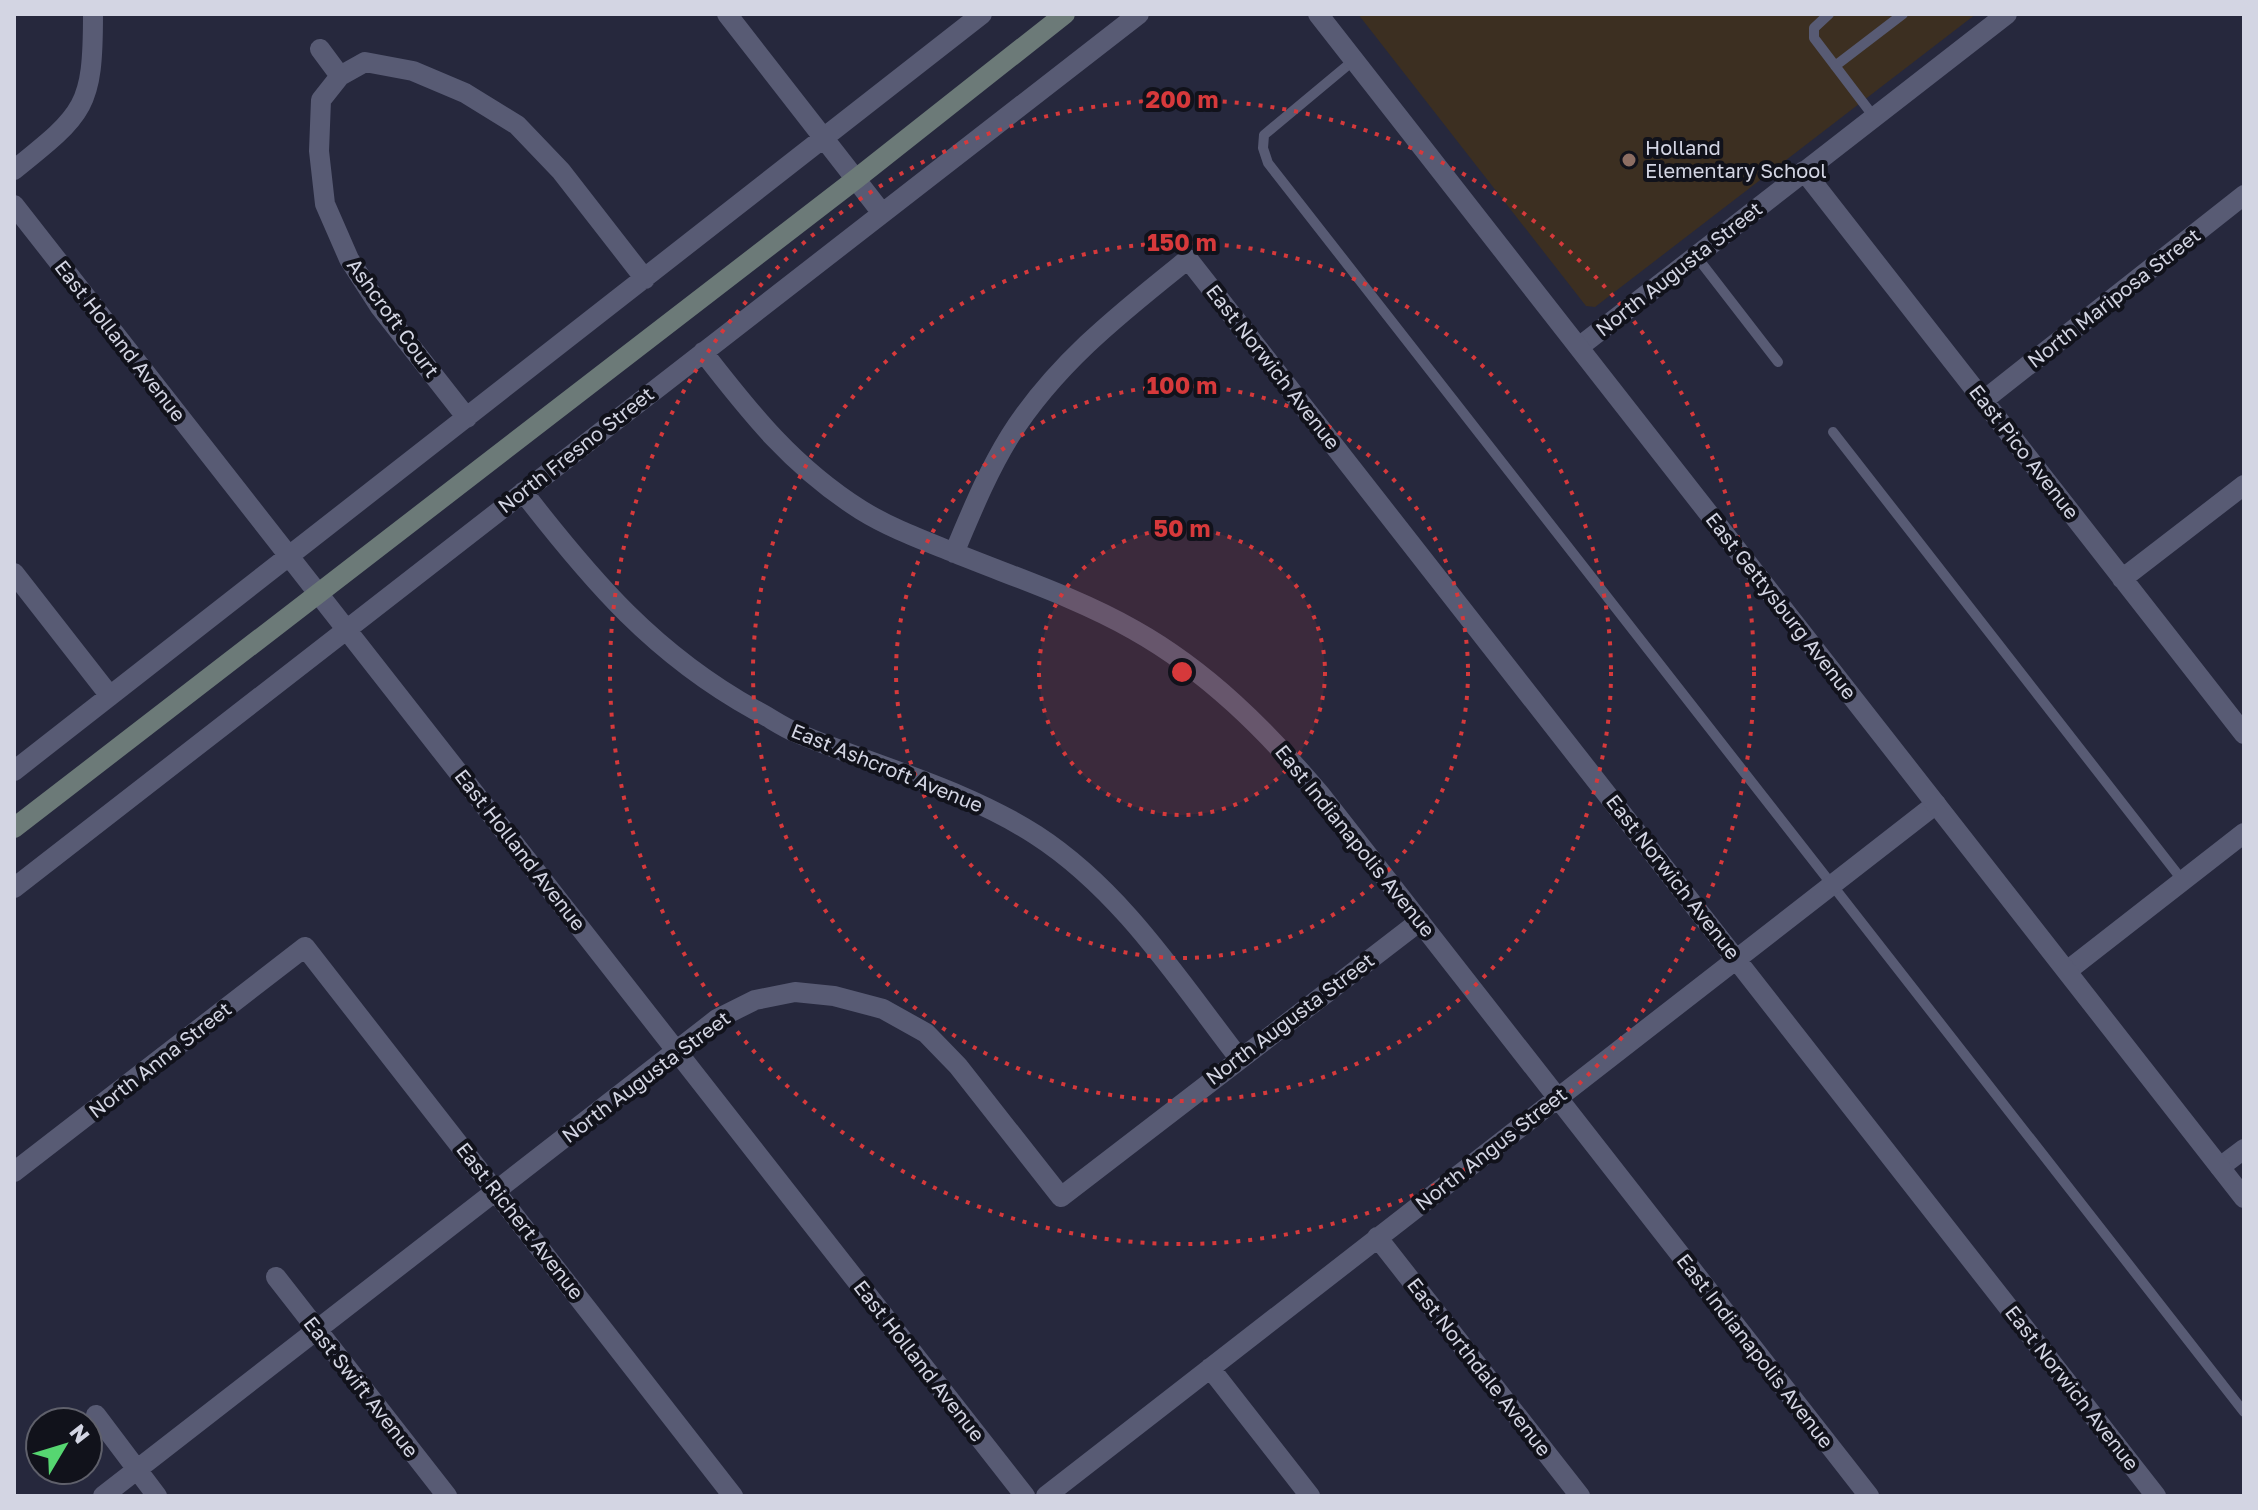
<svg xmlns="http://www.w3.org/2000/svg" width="2258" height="1510" font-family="'Golos Text',sans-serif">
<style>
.education{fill:#3c2f21}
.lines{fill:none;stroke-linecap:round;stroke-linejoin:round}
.service{stroke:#585b74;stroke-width:10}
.minor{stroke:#585b74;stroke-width:20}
.tertiary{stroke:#585b74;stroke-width:20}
.secondary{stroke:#6c7a78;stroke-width:20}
.ring{fill:none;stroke:#d6393b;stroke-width:4;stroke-dasharray:4 8}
.education-dot{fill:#8d6e63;stroke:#11121b;stroke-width:3}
.labels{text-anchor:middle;stroke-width:8;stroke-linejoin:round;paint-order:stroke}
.poi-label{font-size:20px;fill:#d3d5e3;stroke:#11121b;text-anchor:start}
.street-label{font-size:20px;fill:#d3d5e3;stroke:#11121b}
.centre{fill:#d6393b;stroke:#11121b;stroke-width:4}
.ring-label{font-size:24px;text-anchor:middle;font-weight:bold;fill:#d6393b;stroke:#11121b;stroke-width:8;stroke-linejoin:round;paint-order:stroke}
</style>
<rect width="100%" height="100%" fill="#26283d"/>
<!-- education -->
<path class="education" d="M 1358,14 L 1976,14 L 1595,307 L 1586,306 Z"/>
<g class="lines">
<!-- service -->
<path class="service" d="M 1829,14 L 1814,28 L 1814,38 L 1874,117
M 1354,60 L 1264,135 L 1263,148 L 1268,163 L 2244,1412
M 1835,66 L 1903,14
M 1696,256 L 1778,362
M 1833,432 L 2183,881"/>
<!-- minor -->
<path class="minor" d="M 727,14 L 882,213
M 320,49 L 340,76 L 365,62 L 413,71 L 465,93 L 517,125 L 561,171 L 645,279
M 340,76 L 321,100 L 319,151 L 325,204 L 349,259 L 380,307 L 467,418
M 14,170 C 85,113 93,107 93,14
M 1804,171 L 2244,734
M 14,205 L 1025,1496
M 1579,347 L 2007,14
M 703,352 C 751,414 793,467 861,510 C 890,528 923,540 955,553 C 1014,577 1078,598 1134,630 C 1207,671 1266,730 1320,794 L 1869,1496
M 1984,400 L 2244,195
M 523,492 C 592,581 654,654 755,710 C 769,717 782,727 797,733 C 877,767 963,788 1036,835 C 1121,890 1178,979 1239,1058
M 954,553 C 971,513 987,473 1010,436 C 1056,363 1122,312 1188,259 L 2156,1496
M 14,573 L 110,696
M 2122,579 L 2244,485
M 14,771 L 982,14
M 14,888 L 1139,14
M 2067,971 L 2244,833
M 2220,1167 L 2244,1149
M 14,1172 L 305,947 L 733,1496
M 1377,1237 L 1580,1496
M 276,1277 L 447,1496
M 1210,1368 L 1310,1496
M 96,1415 L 157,1496
M 103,1496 L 717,1019 L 755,1000 L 795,992 L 834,996 L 883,1009 L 926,1033 L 958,1066 L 1061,1197 L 1420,921
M 1046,1496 L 1936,804"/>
<!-- tertiary -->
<path class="tertiary" d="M 1318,14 L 2244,1198"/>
<!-- secondary -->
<path class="secondary" d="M 14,828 L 856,179 L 1065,14"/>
</g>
<!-- distance rings -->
<circle cx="1182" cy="672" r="143" fill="#d6393b" fill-opacity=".12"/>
<g class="ring">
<circle cx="1182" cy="672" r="143"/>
<circle cx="1182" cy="672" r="286"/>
<circle cx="1182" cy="672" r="429"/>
<circle cx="1182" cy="672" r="572"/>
</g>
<!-- markers -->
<circle class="education-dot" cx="1629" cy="160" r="8"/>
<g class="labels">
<!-- poi labels -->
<g class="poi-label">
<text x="1645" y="155">Holland<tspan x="1645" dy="23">Elementary School</tspan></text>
</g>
<!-- street labels -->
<g class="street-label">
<text transform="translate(1679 269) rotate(-38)" y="7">North Augusta Street</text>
<text transform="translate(2114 298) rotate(-38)" y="7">North Mariposa Street</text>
<text transform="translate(393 318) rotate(54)" y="7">Ashcroft Court</text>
<text transform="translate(120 341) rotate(52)" y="7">East Holland Avenue</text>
<text transform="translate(1273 367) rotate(52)" y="7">East Norwich Avenue</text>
<text transform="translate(576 450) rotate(-38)" y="7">North Fresno Street</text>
<text transform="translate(2024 452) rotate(52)" y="7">East Pico Avenue</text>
<text transform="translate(1781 606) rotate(52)" y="7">East Gettysburg Avenue</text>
<text transform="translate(887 768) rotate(22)" y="7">East Ashcroft Avenue</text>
<text transform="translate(1355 841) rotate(51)" y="7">East Indianapolis Avenue</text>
<text transform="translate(520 850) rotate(52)" y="7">East Holland Avenue</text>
<text transform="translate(1673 877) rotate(52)" y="7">East Norwich Avenue</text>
<text transform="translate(1290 1019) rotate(-37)" y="7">North Augusta Street</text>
<text transform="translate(160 1060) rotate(-38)" y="7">North Anna Street</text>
<text transform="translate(646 1077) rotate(-37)" y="7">North Augusta Street</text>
<text transform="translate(1491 1149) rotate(-38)" y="7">North Angus Street</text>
<text transform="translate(520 1221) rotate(52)" y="7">East Richert Avenue</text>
<text transform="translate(1755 1351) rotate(52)" y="7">East Indianapolis Avenue</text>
<text transform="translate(919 1361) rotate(52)" y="7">East Holland Avenue</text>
<text transform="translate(1479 1367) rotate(52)" y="7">East Northdale Avenue</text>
<text transform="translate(361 1387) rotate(52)" y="7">East Swift Avenue</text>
<text transform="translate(2072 1388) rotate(52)" y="7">East Norwich Avenue</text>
</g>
</g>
<circle cx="1182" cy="672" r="12" class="centre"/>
<g class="ring-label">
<text x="1182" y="108">200 m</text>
<text x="1182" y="251">150 m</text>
<text x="1182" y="394">100 m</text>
<text x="1182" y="537">50 m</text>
</g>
<!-- border -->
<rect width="2258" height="1510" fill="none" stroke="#d3d5e3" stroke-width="32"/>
<!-- north arrow -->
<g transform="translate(64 1446) rotate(52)"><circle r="38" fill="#11121b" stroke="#5f606b" stroke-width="2"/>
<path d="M0-6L14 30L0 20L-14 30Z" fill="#56d671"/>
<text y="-12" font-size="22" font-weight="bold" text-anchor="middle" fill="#d3d5e3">N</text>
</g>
</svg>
